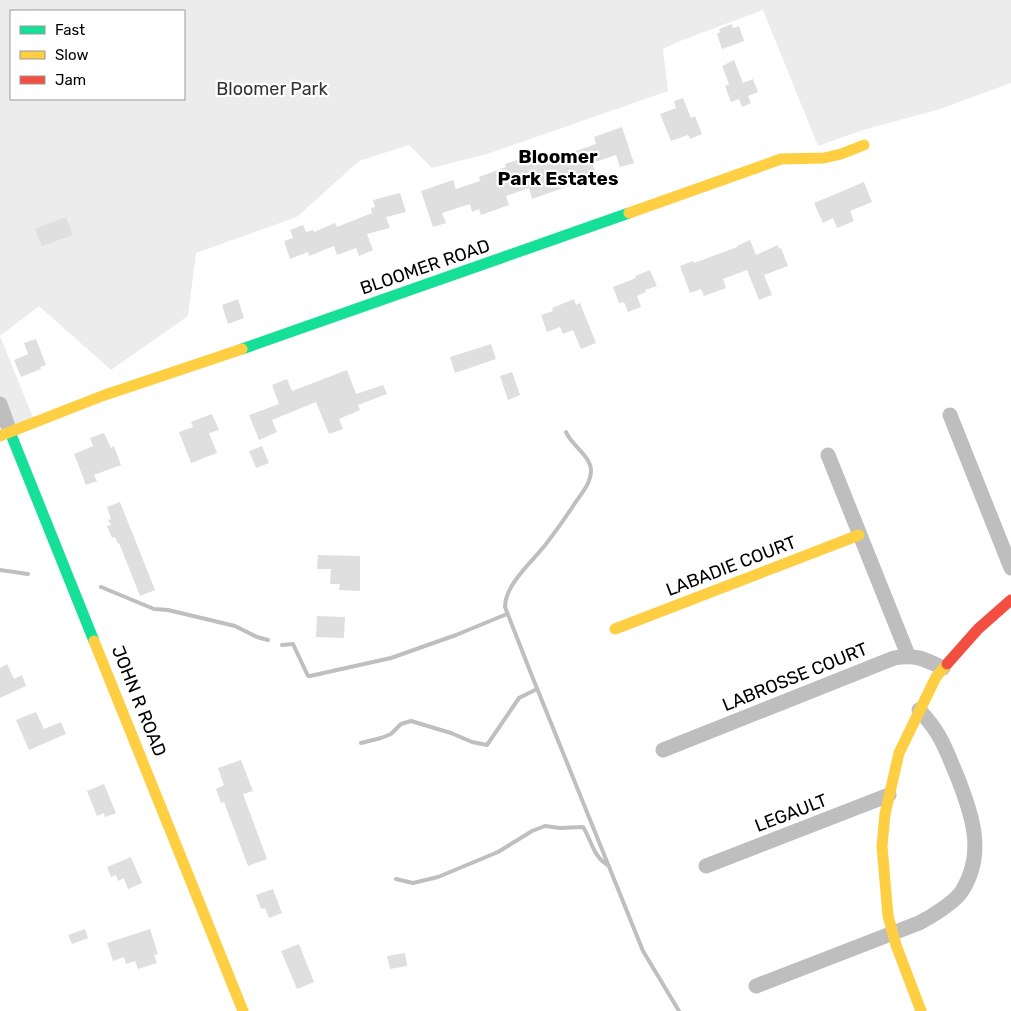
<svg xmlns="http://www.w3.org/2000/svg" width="1011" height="1011" font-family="Rubik,sans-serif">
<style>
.green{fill:#ececec;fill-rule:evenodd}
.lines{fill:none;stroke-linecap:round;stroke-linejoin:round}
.stream{stroke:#bfbfbf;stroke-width:4}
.building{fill:#dfdfdf}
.street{stroke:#bebebe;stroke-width:15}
.fast{stroke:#16e098;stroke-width:11}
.slow{stroke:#ffcf43;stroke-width:11}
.jam{stroke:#f24e42;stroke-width:11}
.labels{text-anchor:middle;stroke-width:4.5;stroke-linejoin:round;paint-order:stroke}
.park-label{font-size:18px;fill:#333;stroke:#fff}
.street-label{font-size:18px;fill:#000;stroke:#fff}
.neighbourhood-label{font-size:19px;font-weight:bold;fill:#000;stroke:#fff}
</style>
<rect width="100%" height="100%" fill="#fff"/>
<!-- green -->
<path class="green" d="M 0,0 L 1011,0 L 1011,83 L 940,109 L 860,131 L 818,146 L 763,10 L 680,41 L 663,49 L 668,91 L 487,154 L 432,168 L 409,145 L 359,161 L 297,217 L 196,253 L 188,316 L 111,370 L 39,306 L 0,336 L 34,420 L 0,429 ZM 11,11 L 184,11 L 184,99 L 11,99 Z"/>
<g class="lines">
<!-- stream -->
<path class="stream" d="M 566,432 C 571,445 590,455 591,470 C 591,483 582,493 575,503 C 566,517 556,531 546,544 C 533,561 505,584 505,607 L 530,671 L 643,951 L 679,1011
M 0,570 L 28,574
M 101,587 L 154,609 L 168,610 L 235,626 L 257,637 L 268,640
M 282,645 L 293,644 L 308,676 L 310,676 L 391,658 L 456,635 L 507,614
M 361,743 L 381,738 L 391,734 L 401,724 L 411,721 L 451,733 L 472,742 L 487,745 L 519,698 L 537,689
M 396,879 L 413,883 L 438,877 L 498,852 L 532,831 L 545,826 L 560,828 L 583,827 C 592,841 593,857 609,866"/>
</g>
<!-- building -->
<path class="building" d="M 732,24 L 733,28 L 739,26 L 744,41 L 722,49 L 717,34 L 720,32 L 719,29 Z
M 734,60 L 743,83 L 753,79 L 758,92 L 748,96 L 751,103 L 742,107 L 739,99 L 731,102 L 725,86 L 729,84 L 722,66 Z
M 683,98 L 691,118 L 695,116 L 702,134 L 690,139 L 688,135 L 671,141 L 660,114 L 676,108 L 674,101 Z
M 622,127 L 634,163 L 620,167 L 616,155 L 592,163 L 597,176 L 532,199 L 529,188 L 506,196 L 509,205 L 481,215 L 479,209 L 472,212 L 470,204 L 442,213 L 446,223 L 433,227 L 421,191 L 453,180 L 456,189 L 480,181 L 479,177 L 506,167 L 505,164 L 517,160 L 518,162 L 530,158 L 532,165 L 538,164 L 596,144 L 594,137 Z
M 864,182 L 872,202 L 850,211 L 854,221 L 837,228 L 833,218 L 823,223 L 814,203 Z
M 400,193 L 406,212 L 386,217 L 390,228 L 367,234 L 373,250 L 359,256 L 356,248 L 337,255 L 334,246 L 309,256 L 308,252 L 290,259 L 284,241 L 293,238 L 290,230 L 303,225 L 306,232 L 313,230 L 314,232 L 335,223 L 337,227 L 372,213 L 371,208 L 375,207 L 373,200 Z
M 66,217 L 73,235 L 42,246 L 35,229 Z
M 750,240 L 756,255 L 778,245 L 779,249 L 781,248 L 788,266 L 764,275 L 772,295 L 759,300 L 747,270 L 723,279 L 726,288 L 704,296 L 701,289 L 690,293 L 680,266 L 693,261 L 694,263 L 737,247 L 737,246 Z
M 650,270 L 657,286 L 645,290 L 646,292 L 637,296 L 641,307 L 628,312 L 624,302 L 619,303 L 613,287 L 636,278 L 635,276 Z
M 238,299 L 244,318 L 228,324 L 222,305 Z
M 574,299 L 576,305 L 580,303 L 596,343 L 581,349 L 573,330 L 563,334 L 560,327 L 547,332 L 541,315 L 553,311 L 552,308 Z
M 36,339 L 46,365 L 40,367 L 41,369 L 21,377 L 14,360 L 28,354 L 24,343 Z
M 491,344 L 496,359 L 455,373 L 450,357 Z
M 347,370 L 356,394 L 383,385 L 387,394 L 358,405 L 360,410 L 339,419 L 343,429 L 329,434 L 316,402 L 272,420 L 277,432 L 259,440 L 249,415 L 279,404 L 272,385 L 287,379 L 292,391 Z
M 512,372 L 520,395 L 508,400 L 500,376 Z
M 212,414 L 219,430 L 209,433 L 217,453 L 191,463 L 179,432 L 193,427 L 191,422 Z
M 104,433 L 111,448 L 114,446 L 121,465 L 94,475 L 97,481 L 86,485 L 74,454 L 93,446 L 90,438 Z
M 262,446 L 269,463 L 256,468 L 249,451 Z
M 120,502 L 155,590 L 140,596 L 119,543 L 118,544 L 115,537 L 112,538 L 107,526 L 111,525 L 108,520 L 111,519 L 107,507 Z
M 318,555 L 360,556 L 360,591 L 339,590 L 340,584 L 330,584 L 331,569 L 317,569 Z
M 317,616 L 345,617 L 344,638 L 316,637 Z
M 7,664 L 14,679 L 22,675 L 26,686 L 0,698 L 0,668 Z
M 36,712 L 44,729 L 61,722 L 66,734 L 29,750 L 16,720 Z
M 241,760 L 253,791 L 243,794 L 267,859 L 248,866 L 224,802 L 221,803 L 216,789 L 224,785 L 218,768 Z
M 104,784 L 116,813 L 105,817 L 104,813 L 97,816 L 87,791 Z
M 131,857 L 142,883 L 128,889 L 124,878 L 118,881 L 116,875 L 111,877 L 107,867 Z
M 273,889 L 282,913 L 269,918 L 265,908 L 261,909 L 256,895 Z
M 85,929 L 88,938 L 72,944 L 68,935 Z
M 150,929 L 158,954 L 154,955 L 157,963 L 138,969 L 135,961 L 126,964 L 124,957 L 113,961 L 107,943 Z
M 299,944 L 314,982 L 297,989 L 281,951 Z
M 405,953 L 407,966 L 390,969 L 387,956 Z"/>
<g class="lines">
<!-- street -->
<path class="street" d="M 0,404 L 10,432
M 950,415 L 1011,568
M 828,455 L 908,655
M 663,750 L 894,658 C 915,654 925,659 943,668
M 706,866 L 889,795
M 756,986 L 919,923 C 931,917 955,902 962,891 C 986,853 972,814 957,776 C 945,748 941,733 919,710"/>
<!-- fast -->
<path class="fast" d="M 242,349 L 629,213
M 10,432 L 94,641"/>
<!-- slow -->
<path class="slow" d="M 629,213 L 781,159 L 824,158 L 841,154 L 864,145
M 0,436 L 102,396 L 242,349
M 615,629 L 859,535
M 94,641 L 243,1011
M 921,1011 L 896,945 L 888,916 L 882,846 L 885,814 L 899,753 L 936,677 L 947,664"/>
<!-- jam -->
<path class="jam" d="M 947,664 L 978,629 L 1011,600"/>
</g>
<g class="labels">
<!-- park labels -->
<g class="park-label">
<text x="272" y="95">Bloomer Park</text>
</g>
<!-- street labels -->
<g class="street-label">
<text transform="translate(425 267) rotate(-19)" y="6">BLOOMER ROAD</text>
<text transform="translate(731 566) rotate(-21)" y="6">LABADIE COURT</text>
<text transform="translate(795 677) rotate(-22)" y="6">LABROSSE COURT</text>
<text transform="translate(139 701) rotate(68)" y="6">JOHN R ROAD</text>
<text transform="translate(791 813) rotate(-21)" y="6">LEGAULT</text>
</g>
<!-- neighbourhood labels -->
<g class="neighbourhood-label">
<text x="558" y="163">Bloomer<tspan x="558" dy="22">Park Estates</tspan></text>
</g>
</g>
<!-- legend -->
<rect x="10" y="10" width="175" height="90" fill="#ffffff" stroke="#999999"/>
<rect x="20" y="26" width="25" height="8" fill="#16e098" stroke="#999999"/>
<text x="55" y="35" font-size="15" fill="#000000">Fast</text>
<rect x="20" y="51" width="25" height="8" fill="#ffcf43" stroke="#999999"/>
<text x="55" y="60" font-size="15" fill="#000000">Slow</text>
<rect x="20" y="76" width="25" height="8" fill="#f24e42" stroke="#999999"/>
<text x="55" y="85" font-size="15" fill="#000000">Jam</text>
</svg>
